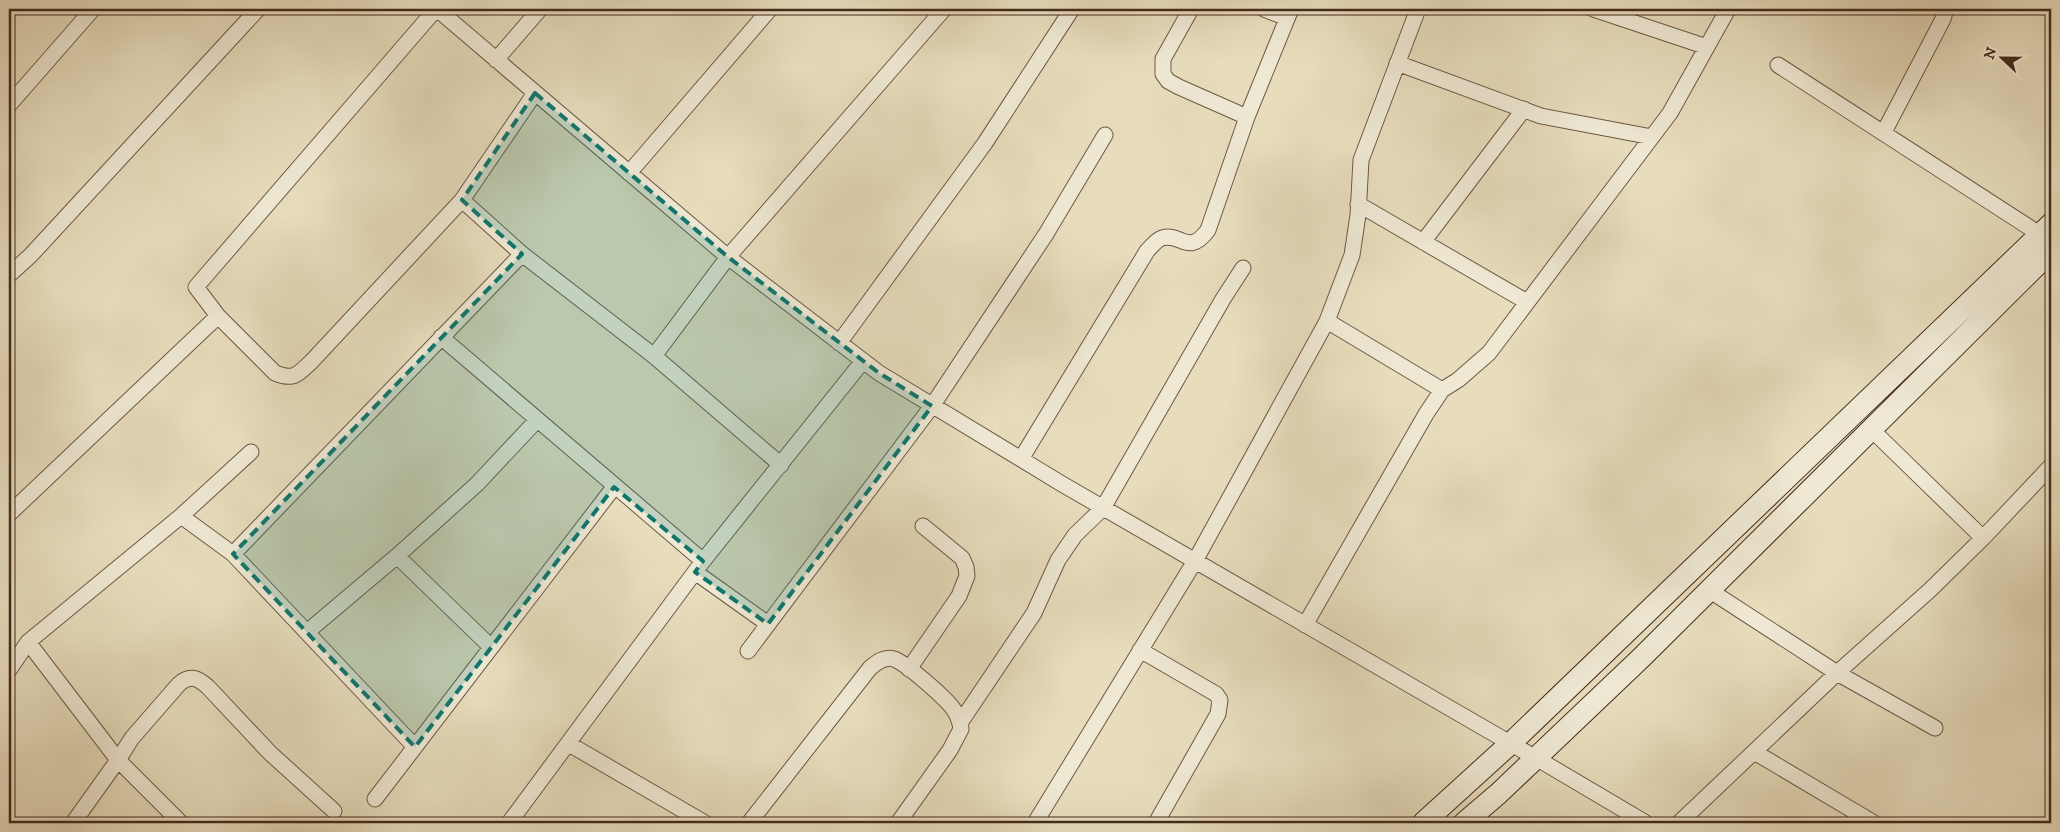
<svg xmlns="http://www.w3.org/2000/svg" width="2060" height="832" font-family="'IM FELL DW Pica',serif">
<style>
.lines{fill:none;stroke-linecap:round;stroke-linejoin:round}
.street-casing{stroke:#6e5845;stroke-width:17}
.secondary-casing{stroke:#452b1d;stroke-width:23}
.street{stroke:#efe9d4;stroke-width:15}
.secondary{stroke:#efe9d4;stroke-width:21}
.marked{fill:#0f766e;fill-opacity:0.2;stroke:#0f766e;stroke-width:4;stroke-dasharray:10 6;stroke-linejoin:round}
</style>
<rect width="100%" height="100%" fill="#e7ddbd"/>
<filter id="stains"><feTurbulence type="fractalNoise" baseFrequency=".004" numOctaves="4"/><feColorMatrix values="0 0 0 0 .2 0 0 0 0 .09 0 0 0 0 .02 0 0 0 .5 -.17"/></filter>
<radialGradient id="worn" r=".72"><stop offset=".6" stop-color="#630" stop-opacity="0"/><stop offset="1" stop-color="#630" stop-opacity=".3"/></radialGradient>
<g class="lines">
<defs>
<path id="street" d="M 437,9 L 728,257 L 879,373 L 1062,484 L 1536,758 L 1646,823
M 1191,9 L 1163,59 L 1163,74 L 1168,81 L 1179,87 L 1247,117
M 1264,9 L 1287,18
M 1593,9 L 1707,47
M 496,60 L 540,9
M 1397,63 L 1541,116 L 1652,137
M 1778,65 L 2041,235
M 9,105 L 93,9
M 1884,132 L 1943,19 L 1946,9
M 629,173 L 770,9
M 1358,204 L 1527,302
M 1423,242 L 1524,109
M 522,254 L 654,356 L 728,257 L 944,9
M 9,275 L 30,256 L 258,9
M 218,316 L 275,373 C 295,381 298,374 312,361 L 462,200
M 1327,321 L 1442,390
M 441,337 L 703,561
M 839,343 L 985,143 L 1072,9
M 654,356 L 781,465
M 1872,430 L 1983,538
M 1021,459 L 1147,251 C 1152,246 1156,240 1162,238 C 1181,232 1188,257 1208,230 L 1247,117 L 1291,9
M 9,514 L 218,316 L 196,287 L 436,9
M 181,516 L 251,452
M 233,554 L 415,747
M 397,556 L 491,647
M 695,572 L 768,624
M 1709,590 L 1837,673 L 1935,728
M 1305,625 L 1426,414 L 1442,390 L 1458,380 L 1489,353 L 1670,113 L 1728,9
M 307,632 L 397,556 L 477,484 L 537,420
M 28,642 L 118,760 L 73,823
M 1140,650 L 1216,694 L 1220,700 L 1218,714 L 1156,823
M 748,651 L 932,406 L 1046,234 L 1105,135
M 909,669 L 959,596 L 967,576 L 966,567 L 962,558 L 923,526
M 9,670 L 28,642 L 181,516 L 233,554 L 522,254 L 462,200 L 535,93
M 960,723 L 1034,613 L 1058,560 L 1075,535 L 1103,508 L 1223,299 L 1243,268
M 569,744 L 705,823
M 1756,753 L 1874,823
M 375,799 L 614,487
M 181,823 L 118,760 L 132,738 L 179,684 C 190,674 198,678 208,687 L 270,753 L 334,811
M 509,823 L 703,561 L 863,361
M 749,823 L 870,668 C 877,662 885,656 894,659 C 907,664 947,699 954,710 C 958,716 960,722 961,729 L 950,750 L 898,823
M 1035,823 L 1195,561 L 1327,321 L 1352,255 L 1358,215 L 1361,160 L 1418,9
M 1679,823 L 1837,673 L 1930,590 L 1983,538 L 2051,466"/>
<path id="secondary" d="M 1423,823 L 1511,743 L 2051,224
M 1464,823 L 1498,794 L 1641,658 L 2051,251"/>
</defs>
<!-- street casing -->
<use href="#street" class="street-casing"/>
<!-- secondary casing -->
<use href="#secondary" class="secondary-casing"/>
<!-- street -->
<use href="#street" class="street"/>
<!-- secondary -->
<use href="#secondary" class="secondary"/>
</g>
<!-- marked area -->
<path class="marked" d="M 535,93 L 728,257 L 879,373 L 932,406 L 768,624 L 695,572 L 703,561 L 614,487 L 415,747 L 233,554 L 522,254 L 462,200 Z"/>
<!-- margin -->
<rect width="2060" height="832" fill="none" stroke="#e7ddbd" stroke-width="30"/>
<rect x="10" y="10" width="2040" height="812" fill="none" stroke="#452b1d" stroke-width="2.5"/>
<rect x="15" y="15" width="2030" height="802" fill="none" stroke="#452b1d"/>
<!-- north arrow -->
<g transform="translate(2002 58) rotate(292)" stroke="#efe9d4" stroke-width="4" paint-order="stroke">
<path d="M0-4L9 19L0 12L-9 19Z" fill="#452b1d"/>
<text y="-8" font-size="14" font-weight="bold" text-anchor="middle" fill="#452b1d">N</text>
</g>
<rect width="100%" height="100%" filter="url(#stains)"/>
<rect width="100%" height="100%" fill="url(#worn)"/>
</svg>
